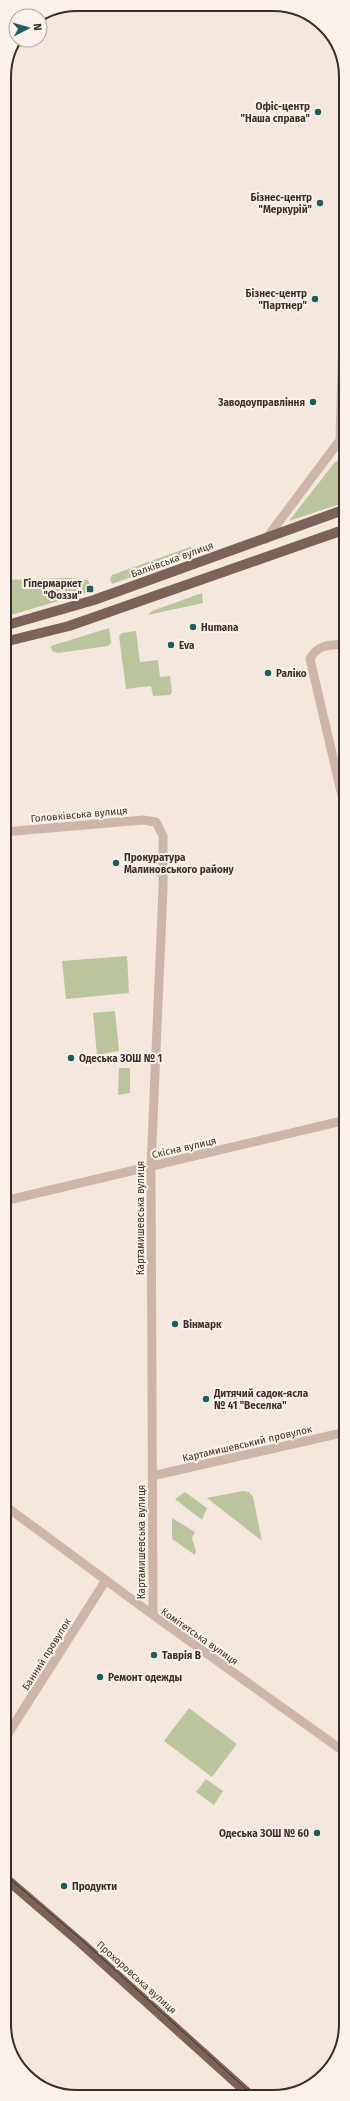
<svg xmlns="http://www.w3.org/2000/svg" width="350" height="2101" font-family="'Fira Sans',sans-serif">
<style>
.green{fill:#bac49d}
.lines{fill:none;stroke-linecap:round;stroke-linejoin:round}
.street{stroke:#cdb6a9;stroke-width:9}
.primary{stroke:#7d6259;stroke-width:10}
.tram{stroke:#3a2d29;stroke-width:1}
.poi-dot{fill:#1c5e5d;stroke:#fbf2eb;stroke-width:1.5}
.labels{text-anchor:middle;stroke-width:4;stroke-linejoin:round;paint-order:stroke}
.poi-label{font-size:10px;font-weight:bold;fill:#3a2d29;stroke:#fbf2eb;text-anchor:start}
.street-label{font-size:10px;fill:#3a2d29;stroke:#fbf2eb}
.rim{fill:none;stroke:#3a2d29;stroke-width:2}
</style>
<rect width="100%" height="100%" fill="#f4e8de"/>
<!-- green -->
<path class="green" d="M 341,459 L 346,463 L 346,502 L 289,521 L 335,462 Z
M 190,547 L 194,548 L 196,554 L 112,584 L 110,579 L 112,575 Z
M 69,578 L 88,580 L 91,589 L 89,592 L 4,617 L 4,580 Z
M 202,593 L 203,603 L 148,615 L 152,611 Z
M 109,628 L 111,643 L 108,646 L 58,653 L 52,651 L 51,646 Z
M 136,631 L 140,662 L 158,660 L 160,677 L 170,676 L 172,692 L 170,695 L 153,696 L 151,686 L 126,689 L 119,636 L 122,633 Z
M 127,956 L 129,993 L 66,999 L 62,961 Z
M 115,1011 L 119,1051 L 97,1055 L 93,1013 Z
M 119,1068 L 130,1068 L 130,1093 L 118,1095 Z
M 243,1491 L 249,1492 L 253,1497 L 262,1541 L 207,1498 Z
M 185,1492 L 207,1508 L 202,1520 L 175,1499 Z
M 172,1518 L 195,1532 L 192,1538 L 196,1551 L 195,1555 L 172,1539 Z
M 189,1708 L 237,1744 L 212,1777 L 164,1741 Z
M 206,1779 L 223,1791 L 214,1805 L 196,1792 Z"/>
<g class="lines">
<!-- street -->
<path class="street" d="M 340,440 L 346,223
M 266,539 L 340,440
M 346,644 C 331,645 317,644 310,659 L 346,813
M 4,832 L 143,820 L 156,822 L 163,836 L 163,889 L 151,1166 L 153,1615
M 4,1201 L 346,1120
M 152,1476 L 346,1432
M 4,1505 L 153,1615 L 346,1753
M 4,1740 L 106,1580"/>
<!-- primary -->
<path class="primary" d="M 4,626 L 94,600 L 346,509
M 4,642 L 69,626 L 346,529
M 4,1877 L 81,1943 L 252,2097"/>
<!-- tram -->
<path class="tram" d="M 4,1874 L 83,1941 L 255,2097"/>
</g>
<!-- markers -->
<g class="poi-dot">
<circle cx="318" cy="112" r="4"/>
<circle cx="320" cy="203" r="4"/>
<circle cx="315" cy="299" r="4"/>
<circle cx="313" cy="402" r="4"/>
<rect x="86" y="585" width="8" height="8" rx="2"/>
<circle cx="193" cy="627" r="4"/>
<circle cx="171" cy="645" r="4"/>
<circle cx="268" cy="673" r="4"/>
<circle cx="116" cy="863" r="4"/>
<circle cx="71" cy="1058" r="4"/>
<circle cx="175" cy="1324" r="4"/>
<circle cx="206" cy="1399" r="4"/>
<circle cx="154" cy="1655" r="4"/>
<circle cx="100" cy="1677" r="4"/>
<circle cx="317" cy="1833" r="4"/>
<circle cx="64" cy="1886" r="4"/>
</g>
<g class="labels">
<!-- poi labels -->
<g class="poi-label">
<text x="310" y="110" text-anchor="end">Офіс-центр<tspan x="310" dy="12">"Наша справа"</tspan></text>
<text x="312" y="201" text-anchor="end">Бізнес-центр<tspan x="312" dy="12">"Меркурій"</tspan></text>
<text x="307" y="297" text-anchor="end">Бізнес-центр<tspan x="307" dy="12">"Партнер"</tspan></text>
<text x="305" y="406" text-anchor="end">Заводоуправління</text>
<text x="82" y="587" text-anchor="end">Гіпермаркет<tspan x="82" dy="12">"Фоззи"</tspan></text>
<text x="201" y="631">Humana</text>
<text x="179" y="649">Eva</text>
<text x="276" y="677">Раліко</text>
<text x="124" y="861">Прокуратура<tspan x="124" dy="12">Малиновського району</tspan></text>
<text x="79" y="1062">Одеська ЗОШ № 1</text>
<text x="183" y="1328">Вінмарк</text>
<text x="214" y="1397">Дитячий садок-ясла<tspan x="214" dy="12">№ 41 "Веселка"</tspan></text>
<text x="162" y="1659">Таврія В</text>
<text x="108" y="1681">Ремонт одежды</text>
<text x="309" y="1837" text-anchor="end">Одеська ЗОШ № 60</text>
<text x="72" y="1890">Продукти</text>
</g>
<!-- street labels -->
<g class="street-label">
<text transform="translate(172 559) rotate(-20)" y="4">Балківська вулиця</text>
<text transform="translate(79 814) rotate(-5)" y="4">Головківська вулиця</text>
<text transform="translate(184 1147) rotate(-13)" y="4">Cкісна вулиця</text>
<text transform="translate(140 1218) rotate(-90)" y="4">Картамишевська вулиця</text>
<text transform="translate(247 1443) rotate(-13)" y="4">Картамишевський провулок</text>
<text transform="translate(141 1542) rotate(-90)" y="4">Картамишевська вулиця</text>
<text transform="translate(200 1636) rotate(35)" y="4">Комітетська вулиця</text>
<text transform="translate(46 1654) rotate(-58)" y="4">Банний провулок</text>
<text transform="translate(137 1977) rotate(42)" y="4">Прохоровська вулиця</text>
</g>
</g>
<!-- crop -->
<path d="M0 0H350V2101H0ZM77 11H273A66 66 0 0 1 339 77V2024A66 66 0 0 1 273 2090H77A66 66 0 0 1 11 2024V77A66 66 0 0 1 77 11Z" fill="#fbf2eb" fill-rule="evenodd"/>
<path class="rim" d="M77 11H273A66 66 0 0 1 339 77V2024A66 66 0 0 1 273 2090H77A66 66 0 0 1 11 2024V77A66 66 0 0 1 77 11Z"/>
<!-- north arrow -->
<g transform="translate(28 28) rotate(84)"><circle r="19" fill="#fbf2eb" stroke="#aea39d"/>
<path d="M0-3L7 15L0 10L-7 15Z" fill="#1c5e5d"/>
<text y="-6" font-size="11" font-weight="bold" text-anchor="middle" fill="#3a2d29">N</text>
</g>
</svg>
